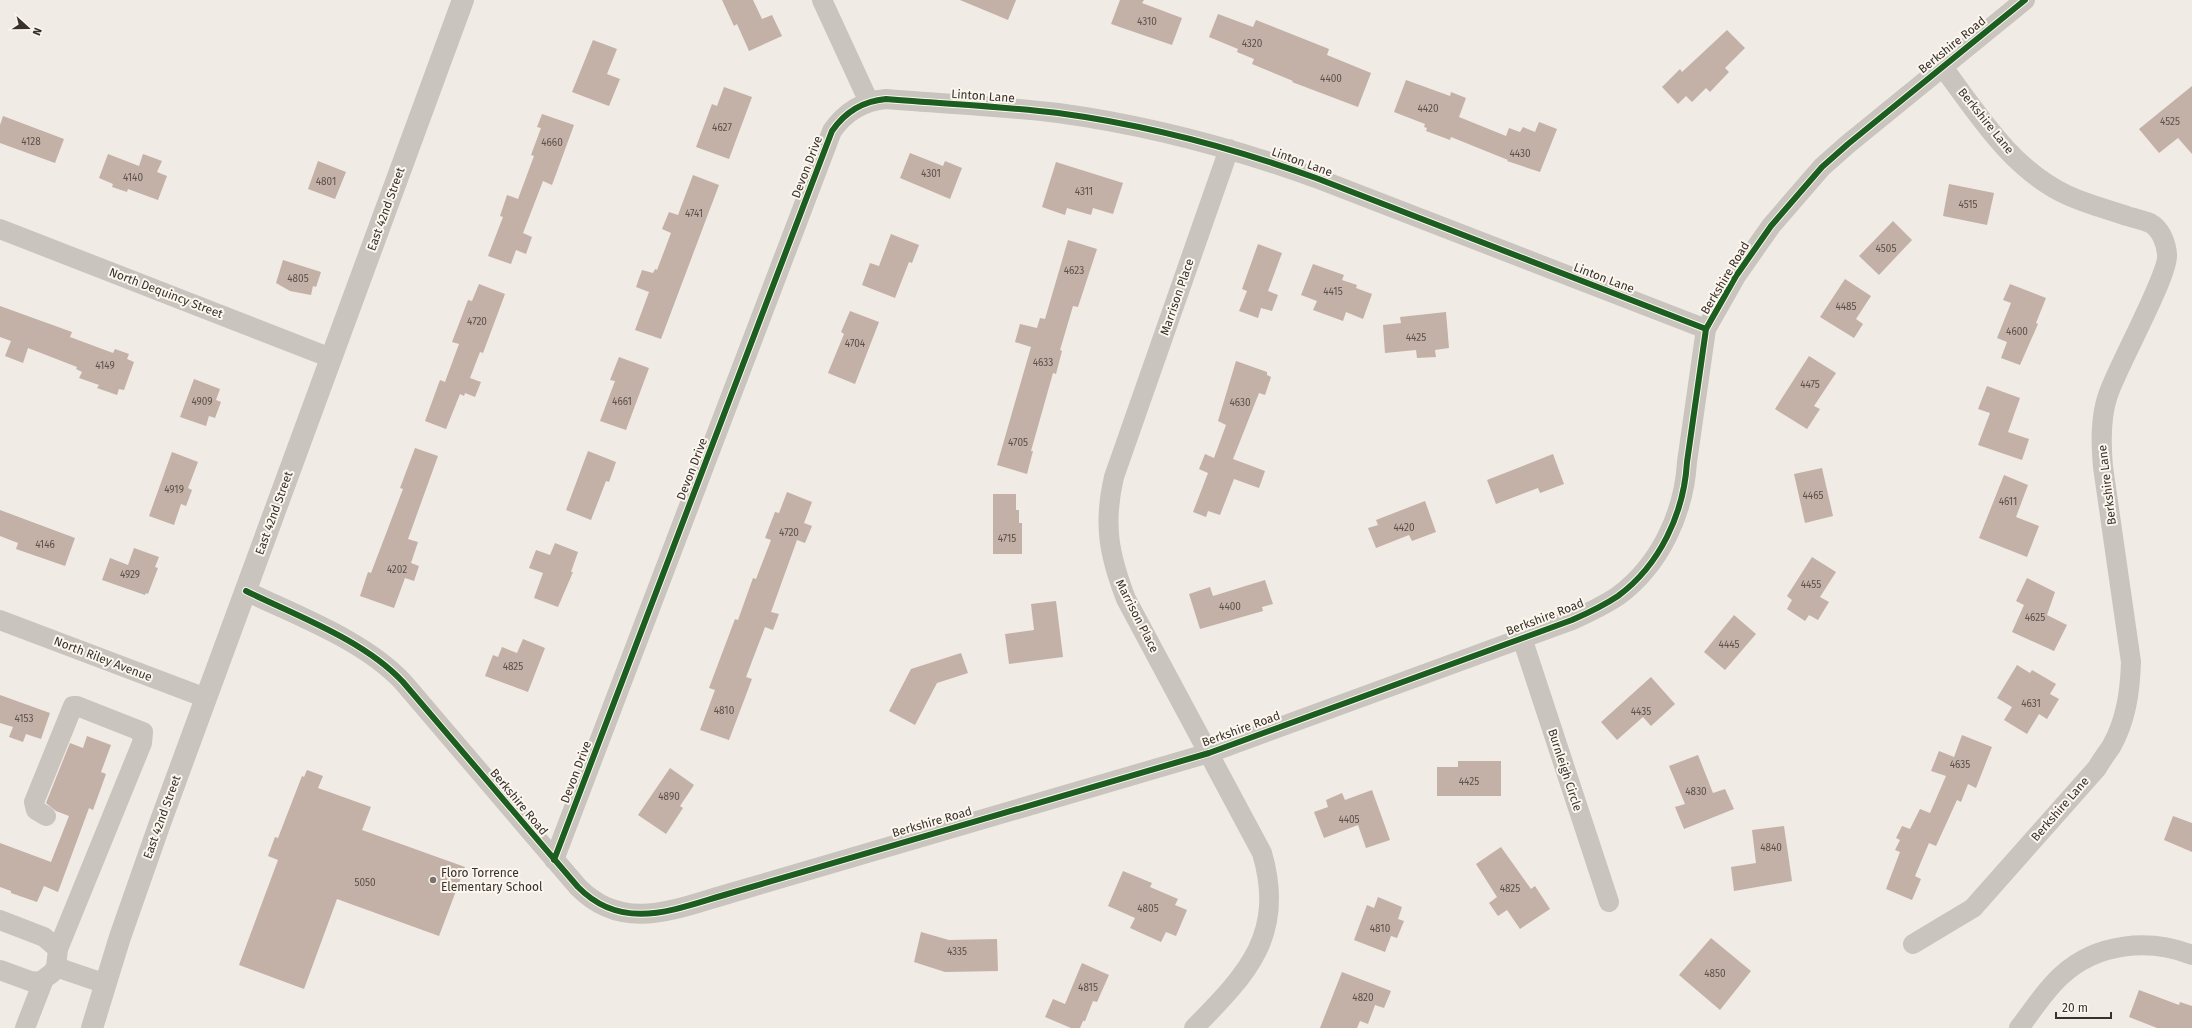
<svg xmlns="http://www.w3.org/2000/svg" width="2192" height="1028" font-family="'Fira Sans',sans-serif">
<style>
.building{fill:#c3b1a7}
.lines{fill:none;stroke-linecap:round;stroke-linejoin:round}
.minor{stroke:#c9c4be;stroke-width:20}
.tertiary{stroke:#c9c4be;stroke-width:22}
.cycleway-casing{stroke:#fbf6ee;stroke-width:8}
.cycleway{stroke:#1b5e20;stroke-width:6}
.poi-dot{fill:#7a726c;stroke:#fbf6ee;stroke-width:1.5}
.labels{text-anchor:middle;stroke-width:4;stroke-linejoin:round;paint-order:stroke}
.number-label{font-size:10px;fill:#5d514a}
.street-label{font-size:12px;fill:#3b312b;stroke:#fbf6ee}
.poi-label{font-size:12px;fill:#3b312b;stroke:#fbf6ee;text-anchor:start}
</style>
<rect width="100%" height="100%" fill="#f0ebe5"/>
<!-- building -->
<path class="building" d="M 722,0 L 753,0 L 762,19 L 772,15 L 782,36 L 749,51 L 737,24 L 734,26 Z
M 960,0 L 1016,0 L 1008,20 Z
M 1120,0 L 1144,0 L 1142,3 L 1182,18 L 1172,45 L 1111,24 Z
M 1218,14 L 1253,27 L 1256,20 L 1329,49 L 1327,55 L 1371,73 L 1358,107 L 1292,82 L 1293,81 L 1252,64 L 1254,59 L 1237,52 L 1238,49 L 1209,37 Z
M 1727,30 L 1745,48 L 1725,68 L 1729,72 L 1710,92 L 1706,88 L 1692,102 L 1686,96 L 1678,104 L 1662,87 L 1680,69 L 1682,72 Z
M 593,40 L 617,49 L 607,74 L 620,79 L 609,106 L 572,92 Z
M 1406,80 L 1450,96 L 1451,92 L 1466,98 L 1459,117 L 1506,136 L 1509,128 L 1520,132 L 1523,127 L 1535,132 L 1539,122 L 1557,129 L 1540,172 L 1507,161 L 1508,160 L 1451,137 L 1450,140 L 1426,131 L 1427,128 L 1424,127 L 1425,124 L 1394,112 Z
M 2192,86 L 2192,154 L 2178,138 L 2159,153 L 2139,129 Z
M 724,87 L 752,97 L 729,159 L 696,147 L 712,104 L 717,106 Z
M 542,114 L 574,125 L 552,185 L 543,181 L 523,233 L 532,237 L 526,254 L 516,250 L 511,264 L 488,256 L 503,217 L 500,216 L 507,195 L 518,199 L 534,156 L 531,155 L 541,128 L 537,127 Z
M 3,116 L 64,139 L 55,163 L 0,143 L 0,125 Z
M 910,153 L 943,166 L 945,161 L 962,168 L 950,199 L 900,178 Z
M 108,154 L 139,166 L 143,154 L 162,161 L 157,172 L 167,176 L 158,200 L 128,189 L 127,192 L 112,187 L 113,184 L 99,178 Z
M 318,161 L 346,172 L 335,199 L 308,189 Z
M 1056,162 L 1123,183 L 1113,214 L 1093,208 L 1091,215 L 1067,208 L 1065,215 L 1042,207 Z
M 693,175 L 719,185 L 661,339 L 635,330 L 649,292 L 636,287 L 642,270 L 653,273 L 655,269 L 657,270 L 671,233 L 662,229 L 669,212 L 678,215 Z
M 1949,184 L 1994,193 L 1987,225 L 1943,216 Z
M 1893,221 L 1912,240 L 1879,275 L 1859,256 Z
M 891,234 L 919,245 L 912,263 L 909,262 L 895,298 L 862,285 L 870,263 L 879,266 Z
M 1068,240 L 1097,249 L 1078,307 L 1073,306 L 1060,350 L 1062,351 L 1056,374 L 1053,373 L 1031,451 L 1033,451 L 1027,474 L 997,465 L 1031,347 L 1015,342 L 1020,324 L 1037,328 L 1040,318 L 1045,319 Z
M 1258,244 L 1282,253 L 1268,291 L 1278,295 L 1272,311 L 1261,308 L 1258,318 L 1239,311 L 1247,291 L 1242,289 Z
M 283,260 L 321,272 L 316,287 L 313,286 L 311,295 L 290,291 L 276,283 Z
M 1313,264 L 1344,275 L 1342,280 L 1357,285 L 1356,288 L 1372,294 L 1363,319 L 1346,312 L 1343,321 L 1313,310 L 1317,301 L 1301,295 Z
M 1845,279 L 1871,296 L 1856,319 L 1863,324 L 1854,338 L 1820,317 Z
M 479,284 L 505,294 L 483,353 L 480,352 L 470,378 L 481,382 L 475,397 L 465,393 L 464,396 L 460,394 L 446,429 L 425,421 L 440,380 L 445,382 L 459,344 L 452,342 L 468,300 L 472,301 Z
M 2010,284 L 2046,298 L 2036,323 L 2038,324 L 2020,365 L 2001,358 L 2007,342 L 1997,338 L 2011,303 L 2003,300 Z
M 0,306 L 72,332 L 70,337 L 113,353 L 115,349 L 129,354 L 127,359 L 134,362 L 124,390 L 119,389 L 117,395 L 97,388 L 99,385 L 79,378 L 82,372 L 76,369 L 77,367 L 28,348 L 23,363 L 5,356 L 11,341 L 0,337 Z
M 850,311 L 879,322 L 855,384 L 828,373 L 844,334 L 841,332 Z
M 1446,312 L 1449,348 L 1435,350 L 1436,357 L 1417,358 L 1416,350 L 1385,353 L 1383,325 L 1401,323 L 1400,317 Z
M 1809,356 L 1836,373 L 1814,406 L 1820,409 L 1807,429 L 1775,409 Z
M 619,357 L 649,368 L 626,430 L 600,421 L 615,381 L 610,380 Z
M 1236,361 L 1267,372 L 1267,375 L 1271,377 L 1265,395 L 1259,393 L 1233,459 L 1265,471 L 1259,488 L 1234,479 L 1220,515 L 1208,511 L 1206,517 L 1193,512 L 1208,473 L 1199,469 L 1205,454 L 1214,458 L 1226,425 L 1218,421 Z
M 194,379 L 220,389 L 216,400 L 221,402 L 215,418 L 209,416 L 206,426 L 180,417 Z
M 1987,386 L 2020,398 L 2008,432 L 2029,439 L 2022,460 L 1978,445 L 1990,413 L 1978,409 Z
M 415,448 L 438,456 L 408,539 L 418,542 L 411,563 L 419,566 L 414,581 L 405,578 L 394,608 L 360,596 L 368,572 L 371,573 L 403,489 L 400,488 Z
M 588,451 L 616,462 L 609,482 L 606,481 L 591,520 L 566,510 Z
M 172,452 L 198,462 L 188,488 L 192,490 L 186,506 L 181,504 L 174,525 L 149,516 Z
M 1553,454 L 1564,484 L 1540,493 L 1538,488 L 1496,504 L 1487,480 Z
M 1822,468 L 1833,516 L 1805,523 L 1794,474 Z
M 2004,475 L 2028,485 L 2016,517 L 2039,526 L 2027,557 L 1979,538 Z
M 787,492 L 812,502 L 804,523 L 812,526 L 805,543 L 797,540 L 771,612 L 779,614 L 773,630 L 765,627 L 746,677 L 752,679 L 729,740 L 700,730 L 715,690 L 709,688 L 735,619 L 738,620 L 753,578 L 756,579 L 771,540 L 765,538 L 775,512 L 779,513 Z
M 993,494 L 1016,494 L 1016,510 L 1019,510 L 1019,523 L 1022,523 L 1022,554 L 993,554 Z
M 1425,501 L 1436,532 L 1412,541 L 1409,535 L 1376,548 L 1368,528 L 1378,525 L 1376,520 Z
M 0,510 L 75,538 L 65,566 L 16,549 L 18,543 L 0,536 Z
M 555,543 L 578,552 L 571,572 L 573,572 L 558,607 L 534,598 L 543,573 L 529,568 L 536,550 L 550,555 Z
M 134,548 L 159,557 L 155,567 L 158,568 L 148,594 L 146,593 L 145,595 L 102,580 L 110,558 L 128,565 Z
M 1812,557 L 1836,572 L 1820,597 L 1829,602 L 1818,620 L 1809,615 L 1805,621 L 1787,609 L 1792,600 L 1787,596 Z
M 2027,578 L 2055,592 L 2047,615 L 2067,625 L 2054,651 L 2012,632 L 2024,605 L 2016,601 Z
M 1265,580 L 1273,604 L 1262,607 L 1263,611 L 1200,629 L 1189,594 L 1210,587 L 1213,596 Z
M 1056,601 L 1063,657 L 1009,664 L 1005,634 L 1034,630 L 1031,604 Z
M 1734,615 L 1756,634 L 1725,670 L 1704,652 Z
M 523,639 L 545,648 L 528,692 L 485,676 L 493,655 L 498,657 L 502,647 L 517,653 Z
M 961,653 L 968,673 L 937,683 L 915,725 L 889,711 L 911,669 Z
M 2017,665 L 2030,673 L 2032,670 L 2056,684 L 2050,694 L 2059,699 L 2047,719 L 2039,714 L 2027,734 L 2004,720 L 2012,707 L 1997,698 Z
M 1651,677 L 1675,704 L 1651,726 L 1643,717 L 1617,740 L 1601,722 Z
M 0,695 L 50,713 L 41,739 L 26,734 L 23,742 L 9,737 L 13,727 L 0,723 Z
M 1962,735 L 1992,747 L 1976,788 L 1968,784 L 1961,802 L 1957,800 L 1936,846 L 1929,843 L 1915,876 L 1921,879 L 1912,900 L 1886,889 L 1900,852 L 1895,850 L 1900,840 L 1896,838 L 1902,826 L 1910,829 L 1920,809 L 1930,813 L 1946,776 L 1931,771 L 1939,751 L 1954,757 Z
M 87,736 L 111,745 L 101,772 L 106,774 L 93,810 L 89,808 L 58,892 L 44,886 L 37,902 L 11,893 L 11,891 L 0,887 L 0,843 L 51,862 L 69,816 L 56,811 L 46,803 L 70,743 L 83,748 Z
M 1698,755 L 1713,793 L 1725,789 L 1734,809 L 1684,829 L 1675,807 L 1685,804 L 1669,766 Z
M 1458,761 L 1501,761 L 1501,796 L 1437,796 L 1437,767 L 1458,767 Z
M 670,768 L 694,785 L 680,806 L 683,808 L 666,834 L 638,815 Z
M 307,770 L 323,776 L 318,788 L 371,807 L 362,830 L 465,867 L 439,936 L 337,899 L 304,989 L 239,965 L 278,860 L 268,856 L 275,837 L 278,838 L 302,776 L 304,777 Z
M 1372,790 L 1390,840 L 1366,848 L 1358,825 L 1324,838 L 1314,812 L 1328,807 L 1326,800 L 1342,793 L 1345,800 Z
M 2173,816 L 2192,823 L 2192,852 L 2164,840 Z
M 1784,826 L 1792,881 L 1734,891 L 1731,867 L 1756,863 L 1752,830 Z
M 1501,847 L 1531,889 L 1535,886 L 1550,909 L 1520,929 L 1507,910 L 1498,916 L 1489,903 L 1497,897 L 1476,864 Z
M 1123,871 L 1152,883 L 1150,887 L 1178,899 L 1175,905 L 1187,910 L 1176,936 L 1166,932 L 1161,942 L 1130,928 L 1135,918 L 1108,906 Z
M 1378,897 L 1402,907 L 1398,919 L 1404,921 L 1397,938 L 1391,936 L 1385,952 L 1354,940 L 1367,905 L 1374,908 Z
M 921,932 L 949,940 L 997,939 L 998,971 L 945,972 L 914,962 Z
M 1711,938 L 1751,971 L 1720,1010 L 1679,975 Z
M 1082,963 L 1109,975 L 1097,1002 L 1093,1001 L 1085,1021 L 1083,1021 L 1080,1028 L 1071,1028 L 1045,1017 L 1053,999 L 1065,1004 Z
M 1342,972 L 1391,991 L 1384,1008 L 1375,1005 L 1368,1024 L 1360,1021 L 1357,1028 L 1320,1028 Z
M 2139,990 L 2179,1005 L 2180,1002 L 2192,1006 L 2192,1028 L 2157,1028 L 2129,1017 Z"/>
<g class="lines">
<!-- minor -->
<path class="minor" d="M 822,0 L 869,102
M 0,229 L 331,358
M 246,591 C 297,616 364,640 403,682 L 578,887 C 624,934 677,908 731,893 L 1209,753 L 1572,620 C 1588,613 1603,606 1618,596 C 1660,565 1684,513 1687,462 L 1706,329 L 1736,276 L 1771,226 L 1822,167 L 1848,144 L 2025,0
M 0,620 L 206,698
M 1522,638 L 1609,902
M 46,816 L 36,810 L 34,802 L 73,706 L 77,706 L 143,732 L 142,743 L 58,949
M 554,860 L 832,131 C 845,112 864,101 886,99 C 944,104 1001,106 1058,113 C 1147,125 1233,148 1316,178 L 1706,329
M 0,920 L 44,937 L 58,949 L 56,967 L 52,973 L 44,979 L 25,1028
M 1913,944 L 1973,908 L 2097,768 C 2101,761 2106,754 2111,747 C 2126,721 2130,692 2131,662 L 2103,467 C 2101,444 2100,418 2108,395 C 2117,367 2170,273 2167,254 C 2166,243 2161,229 2150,223 C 2143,220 2134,218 2127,216 C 2107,209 2086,204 2067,195 C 2011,169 1978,114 1942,66
M 56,967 L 106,984
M 0,970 L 30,981 L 43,982
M 1194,1028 C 1247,974 1286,935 1262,853 L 1126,599 C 1109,555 1103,524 1114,477 L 1229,149
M 2019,1028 C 2033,1010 2045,990 2062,975 C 2097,943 2149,938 2192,955"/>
<!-- tertiary -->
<path class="tertiary" d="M 92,1028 L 120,937 L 160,823 L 463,0"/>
<defs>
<path id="cycleway" d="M 246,591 C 297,616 364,640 403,682 L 578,887 C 624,934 677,908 731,893 L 1209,753 L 1572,620 C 1588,613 1603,606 1618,596 C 1660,565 1684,513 1687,462 L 1706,329 L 1736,276 L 1771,226 L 1822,167 L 1848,144 L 2025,0
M 554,860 L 832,131 C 845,112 864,101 886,99 C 944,104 1001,106 1058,113 C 1147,125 1233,148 1316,178 L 1706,329"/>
</defs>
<!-- cycleway casing -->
<use href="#cycleway" class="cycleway-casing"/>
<!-- cycleway -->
<use href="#cycleway" class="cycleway"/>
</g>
<!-- markers -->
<circle class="poi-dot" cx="433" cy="880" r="4"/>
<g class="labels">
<!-- number labels -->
<g class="number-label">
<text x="1147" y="25">4310</text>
<text x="1252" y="47">4320</text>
<text x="1331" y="82">4400</text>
<text x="1428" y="112">4420</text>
<text x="2170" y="125">4525</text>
<text x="722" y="131">4627</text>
<text x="31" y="145">4128</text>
<text x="552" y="146">4660</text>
<text x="1520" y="157">4430</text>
<text x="931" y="177">4301</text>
<text x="133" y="181">4140</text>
<text x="326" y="185">4801</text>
<text x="1084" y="195">4311</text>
<text x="1968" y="208">4515</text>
<text x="694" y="217">4741</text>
<text x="1886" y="252">4505</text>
<text x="1074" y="274">4623</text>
<text x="298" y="282">4805</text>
<text x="1333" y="295">4415</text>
<text x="1846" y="310">4485</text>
<text x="477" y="325">4720</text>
<text x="2017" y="335">4600</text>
<text x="1416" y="341">4425</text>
<text x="855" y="347">4704</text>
<text x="1043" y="366">4633</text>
<text x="105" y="369">4149</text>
<text x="1810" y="388">4475</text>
<text x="202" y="405">4909</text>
<text x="622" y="405">4661</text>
<text x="1240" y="406">4630</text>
<text x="1018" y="446">4705</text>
<text x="174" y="493">4919</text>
<text x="1813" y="499">4465</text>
<text x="2008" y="505">4611</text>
<text x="1404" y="531">4420</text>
<text x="789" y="536">4720</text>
<text x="1007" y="542">4715</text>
<text x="45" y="548">4146</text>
<text x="397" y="573">4202</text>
<text x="130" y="578">4929</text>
<text x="1811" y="588">4455</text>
<text x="1230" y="610">4400</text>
<text x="2035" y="621">4625</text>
<text x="1729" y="648">4445</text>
<text x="513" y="670">4825</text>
<text x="2031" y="707">4631</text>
<text x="724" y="714">4810</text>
<text x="1641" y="715">4435</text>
<text x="24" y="722">4153</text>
<text x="1960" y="768">4635</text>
<text x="1469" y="785">4425</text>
<text x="1696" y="795">4830</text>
<text x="669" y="800">4890</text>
<text x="1349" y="823">4405</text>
<text x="1771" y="851">4840</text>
<text x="365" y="886">5050</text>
<text x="1510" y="892">4825</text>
<text x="1148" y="912">4805</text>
<text x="1380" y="932">4810</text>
<text x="957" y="955">4335</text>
<text x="1715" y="977">4850</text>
<text x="1088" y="991">4815</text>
<text x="1363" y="1001">4820</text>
</g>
<!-- street labels -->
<g class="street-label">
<text transform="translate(1952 45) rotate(-39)" y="4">Berkshire Road</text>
<text transform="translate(983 96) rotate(4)" y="4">Linton Lane</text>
<text transform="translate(1986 121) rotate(51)" y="4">Berkshire Lane</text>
<text transform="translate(1302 162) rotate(20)" y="4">Linton Lane</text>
<text transform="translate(807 167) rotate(-69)" y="4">Devon Drive</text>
<text transform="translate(386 209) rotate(-70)" y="4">East 42nd Street</text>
<text transform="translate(1604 278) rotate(21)" y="4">Linton Lane</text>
<text transform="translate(1725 278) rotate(-59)" y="4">Berkshire Road</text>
<text transform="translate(166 293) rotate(21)" y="4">North Dequincy Street</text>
<text transform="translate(1177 297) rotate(-71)" y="4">Marrison Place</text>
<text transform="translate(692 469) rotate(-69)" y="4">Devon Drive</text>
<text transform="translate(2107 485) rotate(-97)" y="4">Berkshire Lane</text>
<text transform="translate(274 513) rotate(-70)" y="4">East 42nd Street</text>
<text transform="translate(1137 616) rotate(63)" y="4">Marrison Place</text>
<text transform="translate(1545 617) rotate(-21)" y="4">Berkshire Road</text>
<text transform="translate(103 659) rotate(21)" y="4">North Riley Avenue</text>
<text transform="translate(1241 729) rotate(-20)" y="4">Berkshire Road</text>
<text transform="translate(1565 770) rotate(72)" y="4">Burnleigh Circle</text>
<text transform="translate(576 772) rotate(-69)" y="4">Devon Drive</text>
<text transform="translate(519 802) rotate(50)" y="4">Berkshire Road</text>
<text transform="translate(2060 809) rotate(-49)" y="4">Berkshire Lane</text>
<text transform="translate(162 817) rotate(-70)" y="4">East 42nd Street</text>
<text transform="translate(932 822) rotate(-16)" y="4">Berkshire Road</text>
</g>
<!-- poi labels -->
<g class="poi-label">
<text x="441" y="877">Floro Torrence<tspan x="441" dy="14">Elementary School</tspan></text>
</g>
</g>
<!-- north arrow -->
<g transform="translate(28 28) rotate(111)" stroke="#fbf6ee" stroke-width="3" paint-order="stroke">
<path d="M0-3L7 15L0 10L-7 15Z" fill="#3b312b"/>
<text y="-6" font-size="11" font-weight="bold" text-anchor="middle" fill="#3b312b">N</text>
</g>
<!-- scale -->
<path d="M2056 1012v6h55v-6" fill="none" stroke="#3b312b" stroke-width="2"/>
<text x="2062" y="1012" font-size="12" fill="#3b312b" stroke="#fbf6ee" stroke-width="3" paint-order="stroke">20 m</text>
</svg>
